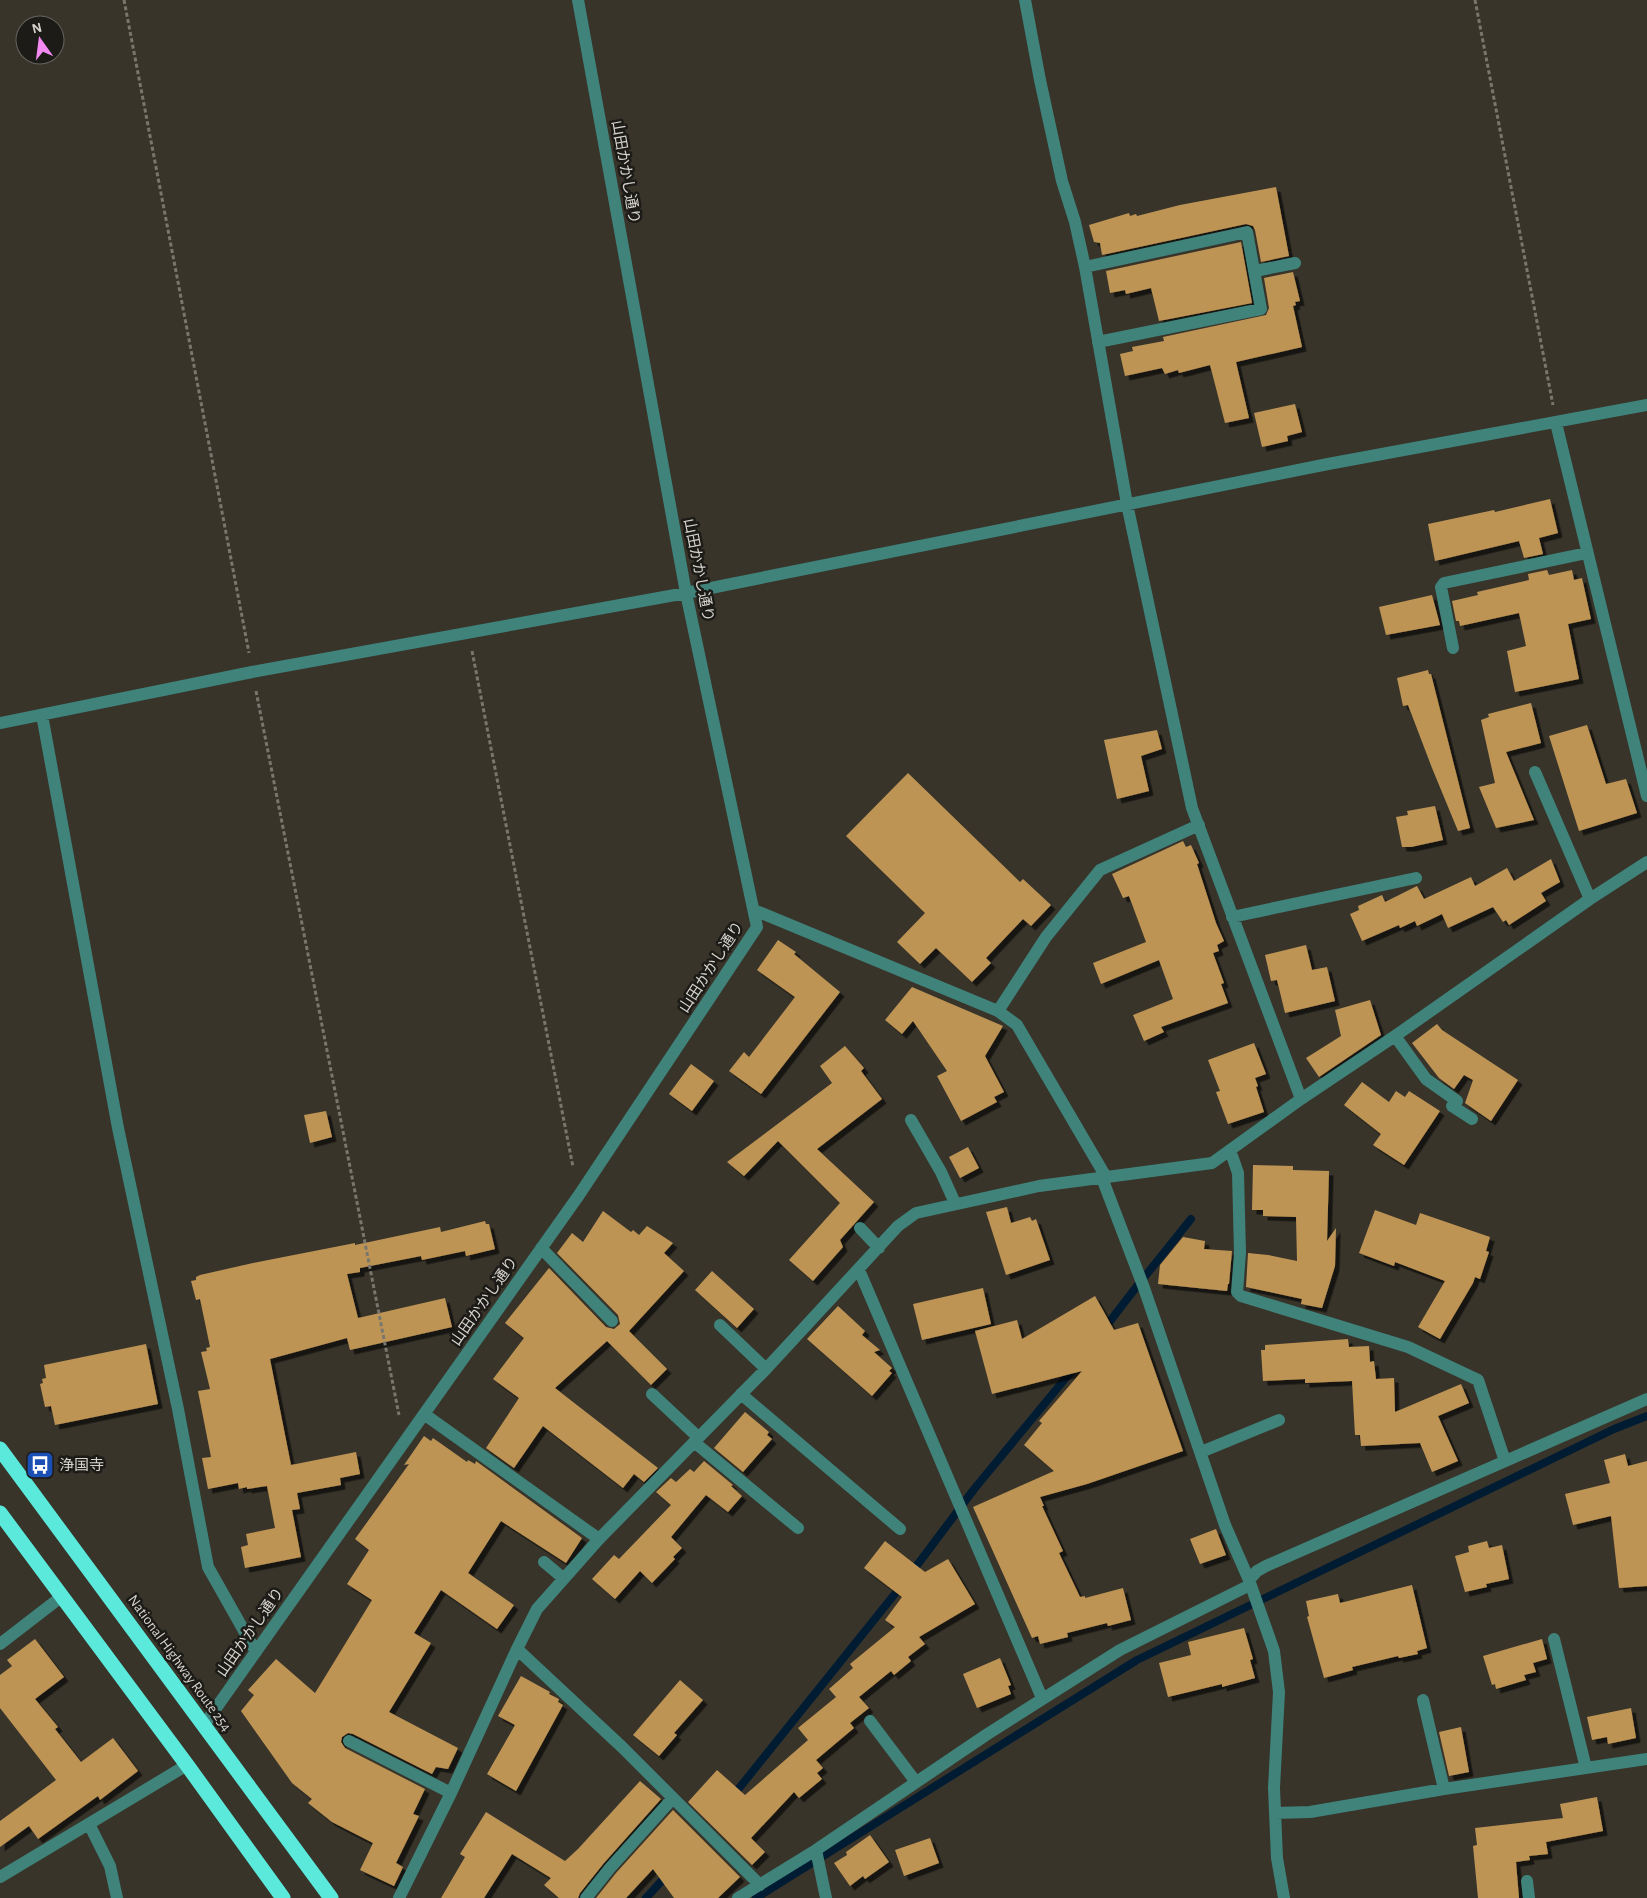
<svg xmlns="http://www.w3.org/2000/svg" width="1647" height="1898" font-family="'Alegreya Sans','Noto Sans JP',sans-serif">
<style>
.lines{fill:none;stroke-linecap:round;stroke-linejoin:round}
.stream{stroke:#001c33;stroke-width:8}
.building{fill:#be9455;filter:url(#shadow)}
.path{stroke:#79766d;stroke-width:3;stroke-dasharray:4 2.5;stroke-linecap:butt}
.minor{stroke:#3f837b;stroke-width:12}
.highway{stroke:#5ae9da;stroke-width:15}
.labels{text-anchor:middle;stroke-width:5;stroke-linejoin:round;paint-order:stroke}
.street-label{font-size:15px;fill:#d7d5ce;stroke:#1d1b17}
.poi-label{font-size:15px;fill:#d7d5ce;stroke:#1d1b17;text-anchor:start}
</style>
<defs>
<filter id="shadow"><feDropShadow dx="4.5" dy="4.5" stdDeviation="0" flood-color="#0009"/></filter>
</defs>
<rect width="100%" height="100%" fill="#38342a"/>
<g class="lines">
<!-- stream -->
<path class="stream" d="M 1104,1329 L 1134,1290 L 1191,1219
M 912,1572 L 975,1488 L 1074,1368
M 732,1797 L 902,1585
M 646,1898 L 667,1875
M 756,1898 L 1137,1660 L 1614,1429 L 1647,1416"/>
</g>
<!-- building -->
<path class="building" d="M 1276,187 L 1289,256 L 1261,262 L 1255,230 L 1253,226 L 1246,224 L 1102,255 L 1100,243 L 1094,242 L 1089,225 L 1129,213 L 1130,216 L 1136,214 L 1137,216 L 1180,205 Z
M 1241,242 L 1252,303 L 1159,321 L 1151,288 L 1126,294 L 1125,290 L 1110,293 L 1106,271 Z
M 1293,272 L 1300,301 L 1295,302 L 1296,305 L 1293,306 L 1302,347 L 1236,362 L 1249,418 L 1225,423 L 1210,365 L 1179,373 L 1178,370 L 1165,374 L 1162,368 L 1125,376 L 1120,354 L 1133,351 L 1132,347 L 1164,341 L 1163,337 L 1266,315 L 1269,308 L 1264,278 Z
M 1295,404 L 1302,432 L 1287,436 L 1288,441 L 1262,447 L 1254,413 Z
M 1550,499 L 1558,533 L 1539,538 L 1543,554 L 1524,558 L 1519,541 L 1435,561 L 1428,524 L 1494,510 L 1495,512 Z
M 1547,570 L 1549,575 L 1572,570 L 1574,580 L 1582,578 L 1591,619 L 1568,624 L 1579,679 L 1515,692 L 1507,651 L 1526,646 L 1519,613 L 1460,626 L 1459,621 L 1456,621 L 1452,601 L 1478,595 L 1477,592 L 1529,580 L 1528,574 Z
M 1432,595 L 1440,625 L 1386,635 L 1379,607 Z
M 1428,670 L 1429,674 L 1431,674 L 1470,828 L 1458,831 L 1432,768 L 1408,705 L 1403,706 L 1397,678 Z
M 1531,703 L 1541,743 L 1506,752 L 1534,820 L 1496,828 L 1479,787 L 1495,783 L 1481,720 L 1489,717 L 1488,714 Z
M 1587,725 L 1606,784 L 1626,779 L 1637,813 L 1579,831 L 1549,736 Z
M 1157,730 L 1162,749 L 1141,756 L 1149,791 L 1117,799 L 1104,740 Z
M 908,773 L 1020,882 L 1023,879 L 1051,905 L 1031,926 L 1023,919 L 986,958 L 991,963 L 972,982 L 936,948 L 920,964 L 897,942 L 925,913 L 846,836 Z
M 1435,806 L 1443,840 L 1411,847 L 1402,847 L 1396,817 L 1408,815 L 1407,811 Z
M 1183,841 L 1186,847 L 1191,845 L 1199,863 L 1197,864 L 1216,923 L 1224,941 L 1217,945 L 1219,951 L 1213,953 L 1224,983 L 1221,984 L 1228,1003 L 1161,1027 L 1164,1032 L 1144,1041 L 1133,1015 L 1173,999 L 1159,960 L 1101,984 L 1093,963 L 1146,942 L 1129,896 L 1123,898 L 1112,874 Z
M 1551,859 L 1560,882 L 1541,893 L 1546,901 L 1509,925 L 1506,920 L 1503,922 L 1493,907 L 1448,928 L 1442,914 L 1417,926 L 1415,921 L 1400,928 L 1399,925 L 1362,941 L 1350,914 L 1359,910 L 1358,906 L 1382,895 L 1385,902 L 1417,886 L 1424,899 L 1471,877 L 1475,886 L 1507,868 L 1514,881 Z
M 778,940 L 796,952 L 794,954 L 840,992 L 761,1094 L 729,1071 L 744,1052 L 749,1057 L 795,997 L 757,970 Z
M 1306,945 L 1312,970 L 1327,967 L 1335,1001 L 1285,1013 L 1277,980 L 1271,981 L 1265,955 Z
M 912,987 L 1003,1026 L 985,1056 L 1004,1092 L 994,1097 L 997,1102 L 961,1121 L 937,1076 L 947,1071 L 913,1021 L 902,1034 L 885,1020 Z
M 1370,1000 L 1381,1035 L 1319,1077 L 1306,1058 L 1341,1036 L 1335,1010 Z
M 1437,1024 L 1442,1030 L 1518,1080 L 1491,1121 L 1465,1103 L 1473,1080 L 1464,1075 L 1454,1089 L 1439,1078 L 1412,1043 Z
M 1254,1043 L 1266,1074 L 1255,1078 L 1258,1086 L 1256,1087 L 1264,1112 L 1228,1124 L 1216,1092 L 1220,1091 L 1208,1060 Z
M 845,1046 L 864,1068 L 861,1071 L 882,1099 L 817,1149 L 874,1202 L 840,1240 L 843,1247 L 813,1281 L 789,1260 L 840,1203 L 778,1141 L 744,1176 L 727,1162 L 832,1083 L 820,1066 Z
M 691,1064 L 714,1081 L 692,1111 L 669,1094 Z
M 1362,1082 L 1389,1102 L 1396,1091 L 1405,1097 L 1409,1091 L 1440,1111 L 1404,1165 L 1373,1145 L 1381,1134 L 1344,1105 Z
M 326,1111 L 332,1137 L 310,1143 L 304,1115 Z
M 968,1147 L 979,1168 L 960,1178 L 949,1157 Z
M 1253,1165 L 1293,1166 L 1293,1170 L 1329,1171 L 1327,1241 L 1336,1228 L 1335,1266 L 1322,1308 L 1301,1304 L 1302,1299 L 1246,1287 L 1248,1253 L 1268,1255 L 1297,1261 L 1296,1217 L 1263,1216 L 1263,1210 L 1252,1210 Z
M 1007,1207 L 1011,1223 L 1030,1217 L 1032,1221 L 1036,1219 L 1050,1260 L 1006,1275 L 986,1212 Z
M 1375,1210 L 1416,1225 L 1420,1213 L 1490,1237 L 1486,1251 L 1489,1252 L 1480,1279 L 1475,1277 L 1473,1283 L 1440,1339 L 1418,1327 L 1445,1281 L 1395,1262 L 1394,1266 L 1359,1253 Z
M 603,1211 L 631,1232 L 633,1230 L 639,1235 L 647,1226 L 673,1243 L 664,1253 L 684,1271 L 629,1331 L 667,1369 L 651,1385 L 607,1341 L 555,1388 L 658,1468 L 644,1482 L 634,1474 L 623,1488 L 543,1426 L 514,1468 L 486,1448 L 519,1398 L 493,1379 L 524,1338 L 505,1323 L 549,1268 L 606,1327 L 614,1329 L 620,1324 L 618,1315 L 557,1253 L 572,1233 L 583,1242 Z
M 485,1221 L 486,1224 L 489,1224 L 495,1249 L 466,1256 L 465,1251 L 422,1260 L 421,1256 L 360,1268 L 360,1272 L 347,1274 L 358,1318 L 445,1298 L 452,1327 L 350,1350 L 347,1338 L 270,1359 L 291,1465 L 356,1452 L 360,1474 L 340,1478 L 341,1485 L 297,1493 L 300,1509 L 292,1510 L 301,1557 L 245,1568 L 241,1547 L 248,1545 L 246,1534 L 275,1528 L 267,1486 L 247,1489 L 247,1487 L 239,1489 L 238,1483 L 208,1489 L 202,1458 L 211,1457 L 198,1391 L 210,1389 L 201,1352 L 207,1351 L 206,1348 L 210,1347 L 200,1299 L 196,1300 L 191,1281 L 196,1280 L 196,1277 L 200,1275 L 253,1263 L 355,1243 L 355,1245 L 440,1227 L 441,1232 Z
M 1183,1237 L 1205,1241 L 1204,1249 L 1232,1251 L 1229,1284 L 1228,1284 L 1227,1291 L 1158,1284 L 1160,1265 Z
M 712,1271 L 754,1309 L 737,1328 L 695,1290 Z
M 983,1288 L 991,1324 L 922,1340 L 913,1304 Z
M 1095,1296 L 1114,1330 L 1138,1323 L 1183,1451 L 1087,1484 L 1040,1497 L 1044,1506 L 1042,1506 L 1063,1551 L 1059,1553 L 1080,1597 L 1085,1596 L 1085,1598 L 1123,1588 L 1131,1620 L 1108,1626 L 1107,1623 L 1067,1633 L 1068,1637 L 1040,1644 L 1038,1636 L 1032,1638 L 973,1507 L 1054,1471 L 1024,1445 L 1042,1423 L 1039,1421 L 1082,1371 L 992,1394 L 975,1331 L 1017,1320 L 1022,1339 Z
M 838,1306 L 865,1331 L 862,1335 L 880,1350 L 874,1352 L 892,1368 L 889,1371 L 892,1373 L 872,1396 L 807,1339 Z
M 1348,1339 L 1349,1347 L 1369,1346 L 1370,1362 L 1374,1361 L 1376,1379 L 1394,1378 L 1395,1412 L 1461,1384 L 1469,1403 L 1438,1416 L 1458,1461 L 1432,1472 L 1420,1443 L 1361,1446 L 1360,1435 L 1355,1435 L 1352,1381 L 1305,1383 L 1305,1379 L 1263,1381 L 1261,1350 L 1265,1350 L 1265,1345 Z
M 146,1344 L 158,1404 L 55,1425 L 51,1406 L 45,1407 L 40,1384 L 43,1383 L 42,1379 L 46,1378 L 44,1365 Z
M 745,1412 L 769,1432 L 767,1435 L 772,1439 L 743,1472 L 714,1448 Z
M 424,1436 L 431,1441 L 433,1438 L 467,1462 L 468,1460 L 475,1464 L 476,1461 L 582,1538 L 566,1563 L 501,1521 L 468,1573 L 514,1605 L 497,1629 L 441,1590 L 414,1633 L 431,1643 L 389,1712 L 458,1748 L 448,1769 L 436,1767 L 432,1774 L 353,1734 L 348,1733 L 342,1737 L 341,1742 L 345,1748 L 425,1789 L 413,1814 L 419,1816 L 396,1863 L 403,1867 L 394,1886 L 360,1870 L 373,1843 L 332,1822 L 308,1803 L 312,1799 L 292,1783 L 241,1711 L 254,1695 L 248,1690 L 276,1659 L 315,1693 L 320,1685 L 372,1600 L 347,1584 L 369,1550 L 355,1539 L 409,1464 L 404,1465 Z
M 1625,1454 L 1628,1466 L 1647,1461 L 1647,1586 L 1619,1588 L 1611,1516 L 1573,1525 L 1565,1494 L 1610,1483 L 1604,1460 Z
M 704,1461 L 733,1485 L 731,1486 L 742,1496 L 728,1512 L 706,1495 L 671,1537 L 682,1548 L 673,1557 L 675,1559 L 652,1583 L 640,1571 L 615,1599 L 592,1579 L 614,1555 L 619,1559 L 671,1505 L 656,1492 L 671,1478 L 676,1482 L 690,1469 L 694,1472 Z
M 1216,1529 L 1226,1555 L 1200,1564 L 1190,1539 Z
M 885,1541 L 925,1572 L 948,1559 L 975,1604 L 919,1637 L 925,1644 L 908,1657 L 911,1661 L 894,1675 L 891,1671 L 859,1697 L 869,1708 L 850,1723 L 854,1728 L 816,1760 L 823,1768 L 817,1773 L 822,1779 L 799,1798 L 794,1792 L 751,1838 L 765,1852 L 752,1865 L 688,1802 L 717,1770 L 745,1795 L 808,1740 L 798,1728 L 836,1697 L 829,1689 L 853,1668 L 850,1664 L 895,1627 L 885,1620 L 902,1597 L 864,1568 Z
M 1487,1541 L 1489,1548 L 1502,1545 L 1509,1579 L 1486,1584 L 1487,1587 L 1465,1592 L 1455,1556 L 1469,1552 L 1468,1546 Z
M 1412,1585 L 1427,1648 L 1417,1651 L 1418,1654 L 1399,1658 L 1398,1656 L 1352,1667 L 1353,1670 L 1324,1678 L 1307,1617 L 1309,1616 L 1306,1601 L 1338,1594 L 1340,1603 Z
M 1244,1628 L 1253,1659 L 1250,1660 L 1255,1678 L 1222,1687 L 1222,1684 L 1168,1697 L 1159,1663 L 1191,1655 L 1188,1642 Z
M 35,1639 L 64,1677 L 35,1699 L 58,1727 L 55,1729 L 81,1762 L 113,1738 L 138,1771 L 100,1800 L 98,1796 L 38,1839 L 29,1826 L 0,1847 L 0,1821 L 56,1780 L 0,1708 L 0,1675 L 12,1666 L 7,1660 Z
M 1542,1639 L 1547,1659 L 1533,1663 L 1536,1672 L 1524,1675 L 1526,1680 L 1496,1689 L 1495,1684 L 1492,1685 L 1483,1656 Z
M 1000,1658 L 1011,1685 L 1008,1686 L 1011,1694 L 977,1708 L 963,1674 Z
M 521,1676 L 550,1692 L 549,1694 L 559,1699 L 558,1702 L 563,1705 L 516,1791 L 487,1774 L 515,1725 L 498,1716 Z
M 680,1680 L 703,1700 L 674,1733 L 677,1735 L 659,1756 L 633,1735 Z
M 1631,1708 L 1636,1738 L 1608,1744 L 1607,1737 L 1592,1740 L 1587,1717 Z
M 1461,1727 L 1469,1772 L 1449,1776 L 1439,1732 Z
M 640,1781 L 661,1799 L 604,1863 L 580,1893 L 578,1898 L 559,1898 L 544,1885 L 551,1878 L 512,1854 L 484,1898 L 441,1898 L 465,1857 L 460,1854 L 486,1812 L 565,1861 L 578,1849 Z
M 1597,1797 L 1603,1831 L 1546,1842 L 1548,1854 L 1529,1856 L 1530,1860 L 1516,1862 L 1519,1898 L 1478,1898 L 1473,1846 L 1477,1845 L 1475,1828 L 1563,1818 L 1560,1804 Z
M 673,1810 L 740,1877 L 718,1898 L 674,1898 L 653,1869 L 626,1898 L 596,1898 L 616,1873 Z
M 870,1835 L 889,1862 L 865,1879 L 863,1876 L 850,1886 L 834,1863 L 847,1855 L 846,1852 Z
M 930,1838 L 939,1863 L 904,1876 L 895,1850 Z"/>
<g class="lines">
<!-- path -->
<path class="path" d="M 124,0 L 249,653
M 1475,0 L 1553,405
M 472,651 L 573,1167
M 256,691 L 399,1415"/>
<!-- minor -->
<path class="minor" d="M 1025,0 L 1040,80 L 1062,181 L 1075,222 L 1085,267 L 1127,504 L 1192,808 L 1301,1099
M 1085,267 L 1247,232 L 1261,309 L 1098,342
M 1255,271 L 1295,263
M 1556,423 L 1647,796
M 1453,648 L 1441,587 L 1444,583 L 1587,553
M 42,715 L 118,1128 L 178,1409 L 208,1567 L 256,1652
M 0,723 L 252,672 L 686,593 L 1328,464 L 1647,405
M 1535,772 L 1590,899
M 754,910 L 998,1011 L 1017,1025 L 1106,1177
M 1232,917 L 1416,878
M 998,1011 L 1046,937 L 1100,870 L 1199,825
M 1395,1036 L 1426,1079 L 1457,1101 L 1452,1106 L 1472,1119
M 911,1120 L 941,1172 L 955,1203
M 1230,1150 L 1238,1173 L 1240,1253 L 1237,1292 L 1241,1296 L 1408,1347 L 1478,1380 L 1505,1461
M 1102,1178 L 1144,1288 L 1225,1525 L 1249,1580
M 860,1228 L 879,1248
M 541,1248 L 612,1321
M 859,1270 L 1042,1698
M 720,1325 L 766,1369
M 652,1394 L 698,1437
M 741,1394 L 900,1529
M 424,1414 L 599,1539
M 694,1442 L 798,1528
M 1201,1452 L 1279,1420
M 544,1562 L 563,1578
M 1554,1639 L 1586,1768
M 0,1644 L 61,1597
M 517,1649 L 622,1747 L 760,1885
M 1423,1700 L 1444,1789
M 870,1721 L 916,1782
M 204,1725 L 579,1195 L 757,927 L 686,593 L 578,0
M 349,1741 L 451,1793
M 1275,1813 L 1310,1812 L 1444,1789 L 1647,1759
M 89,1824 L 110,1866 L 117,1898
M 816,1850 L 826,1898
M 0,1877 L 187,1765
M 1527,1881 L 1529,1898
M 399,1898 L 451,1793 L 517,1649 L 537,1609 L 599,1539 L 766,1369 L 898,1226 L 916,1213 L 1039,1186 L 1212,1163 L 1301,1099 L 1395,1036 L 1590,899 L 1647,862
M 586,1898 L 610,1868 L 673,1798
M 738,1898 L 816,1850 L 986,1735 L 1120,1650 L 1250,1585
M 1284,1898 L 1277,1858 L 1274,1788 L 1279,1692 L 1274,1651 L 1249,1580 L 1257,1571 L 1266,1566 L 1647,1399"/>
<!-- highway -->
<path class="highway" d="M 0,1449 L 331,1898
M 0,1513 L 187,1765 L 283,1898"/>
</g>
<!-- icons -->
<defs>
<symbol id="bus-square" viewBox="-11 -11 22 22"><rect x="-9" y="-9" width="18" height="18" rx="4" fill="#1a4fb4" stroke="#1d1b17"/><path d="M-5-6H5V4H4V6H2V4H-2V6H-4V4H-5ZM-3.5-4V0h7V-4ZM-3.5 1.2v1.5H-2V1.2ZM2 1.2v1.5H3.5V1.2Z" fill="#fff"/></symbol>
</defs>
<g fill-rule="evenodd">
<use href="#bus-square" x="24" y="1449" width="32" height="32"/>
</g>
<g class="labels">
<!-- street labels -->
<g class="street-label">
<text transform="translate(626 172) rotate(80)" y="5">山田かかし通り</text>
<text transform="translate(699 570) rotate(79)" y="5">山田かかし通り</text>
<text transform="translate(711 967) rotate(-57)" y="5">山田かかし通り</text>
<text transform="translate(484 1301) rotate(-55)" y="5">山田かかし通り</text>
<text transform="translate(250 1632) rotate(-55)" y="5">山田かかし通り</text>
<text transform="translate(180 1663) rotate(54)" y="5">National Highway Route 254</text>
</g>
<!-- poi labels -->
<g class="poi-label">
<text x="59" y="1470">浄国寺</text>
</g>
</g>
<!-- north arrow -->
<g transform="translate(40 40) rotate(346)"><circle r="24" fill="#1d1b17" stroke="#676560"/>
<path d="M0-4L9 19L0 12L-9 19Z" fill="#f28af2"/>
<text y="-8" font-size="14" font-weight="bold" text-anchor="middle" fill="#d7d5ce">N</text>
</g>
</svg>
